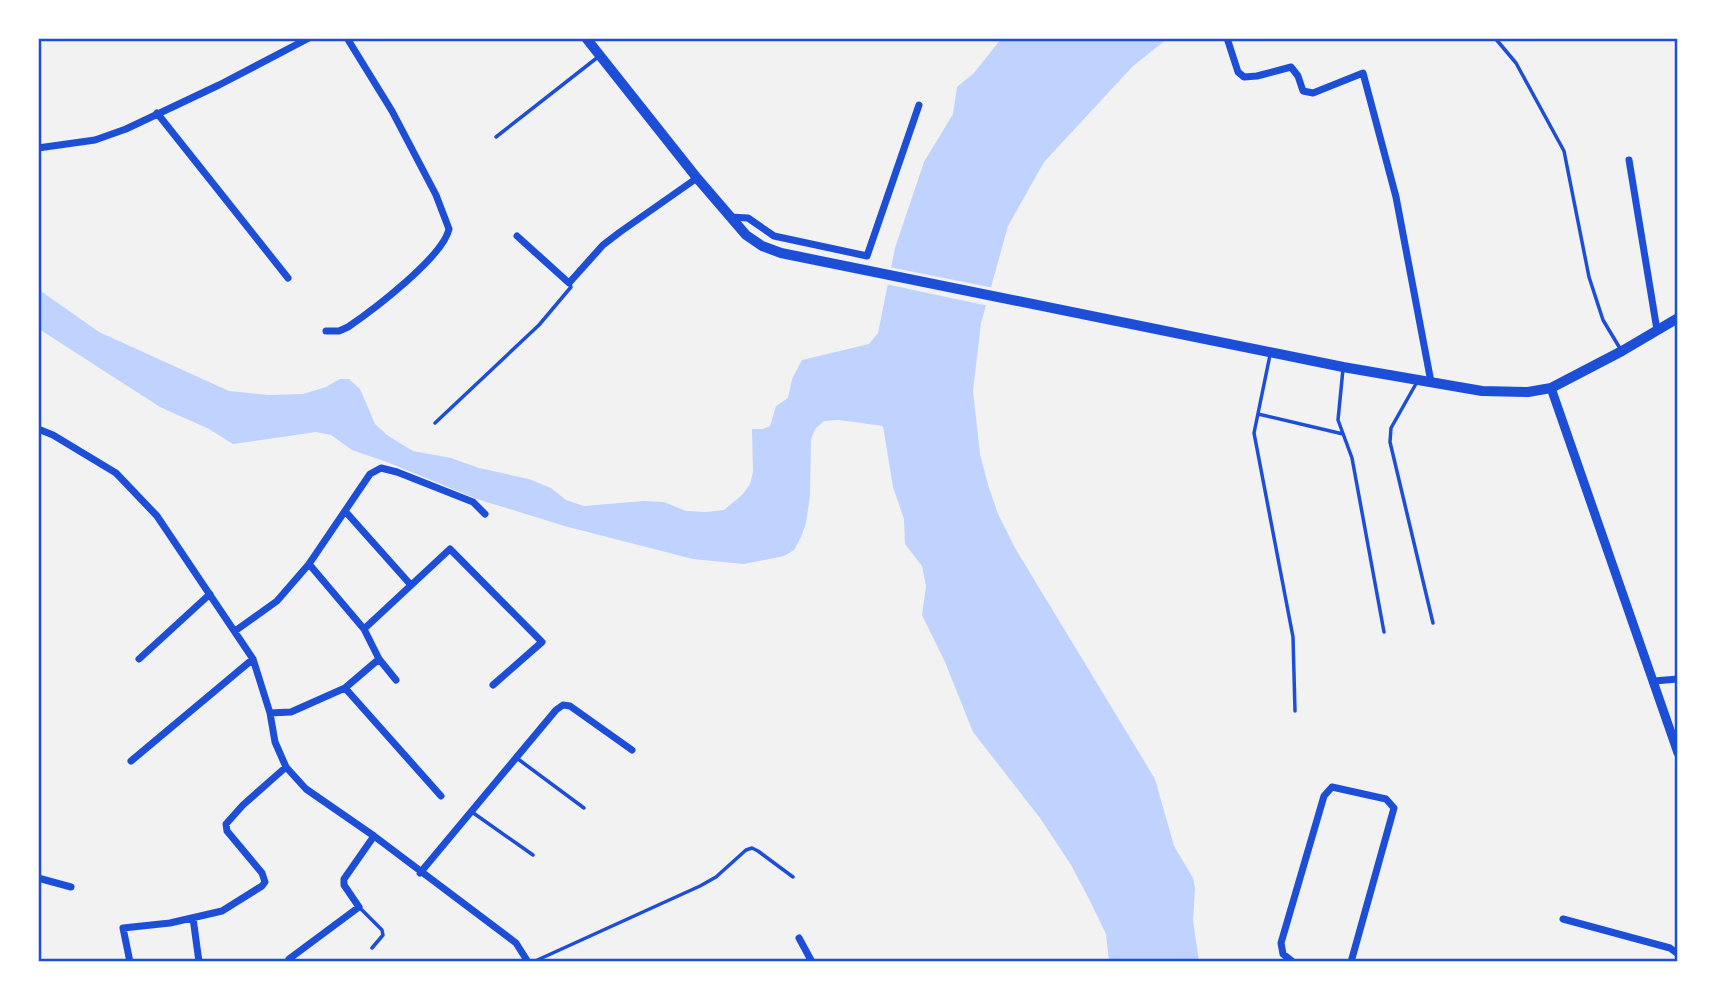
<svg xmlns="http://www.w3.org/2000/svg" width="1716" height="1000" font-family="'Space Grotesk',sans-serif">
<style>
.water{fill:#bfd3fe}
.pier{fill:#f2f2f2}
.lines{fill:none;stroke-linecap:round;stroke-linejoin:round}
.service{stroke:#1d4ed8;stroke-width:3.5}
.minor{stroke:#1d4ed8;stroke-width:7}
.tertiary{stroke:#1d4ed8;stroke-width:9}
.secondary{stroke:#1d4ed8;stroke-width:10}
.neatline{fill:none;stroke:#1d4ed8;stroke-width:2.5}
</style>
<rect width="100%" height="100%" fill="#f2f2f2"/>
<!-- water -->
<path class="water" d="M 1001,39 L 1167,39 L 1133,66 L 1044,162 L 1008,226 L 981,323 L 973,391 L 980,454 L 988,485 L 998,514 L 1015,548 L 1155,779 L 1174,846 L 1193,878 L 1195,888 L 1193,921 L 1199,961 L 1109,961 L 1106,934 L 1089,899 L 1071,865 L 1040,818 L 973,732 L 945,662 L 922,615 L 926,586 L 922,566 L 905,544 L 904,519 L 893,487 L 883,426 L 839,420 L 824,421 L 815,429 L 811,439 L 810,496 L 806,523 L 801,537 L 794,550 L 784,556 L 744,564 L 693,559 L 568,527 L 477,499 L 387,462 L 352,450 L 331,435 L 316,432 L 233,444 L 209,429 L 160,407 L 39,329 L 38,289 L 99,332 L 229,391 L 269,395 L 303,394 L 326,387 L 340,379 L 349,379 L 360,389 L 375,424 L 387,435 L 413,451 L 451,458 L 479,468 L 529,479 L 551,488 L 566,500 L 584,506 L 643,501 L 664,502 L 686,511 L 706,512 L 724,510 L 743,494 L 750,484 L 753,472 L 752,429 L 763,429 L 770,426 L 776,406 L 788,398 L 792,379 L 802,360 L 869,344 L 878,333 L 895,248 L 924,162 L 953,114 L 957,87 L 974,73 Z"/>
<!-- pier -->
<path class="pier" d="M 889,267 L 994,288 L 989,306 L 885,284 Z"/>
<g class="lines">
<!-- service -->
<path class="service" d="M 1495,38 L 1516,63 L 1564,151 L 1589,277 L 1603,320 L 1621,350
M 496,137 L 598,57
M 1270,355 L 1254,433 L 1293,637 L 1295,711
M 1343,369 L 1338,420 L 1352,458 L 1384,632
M 1417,382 L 1391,428 L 1390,442 L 1433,623
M 1258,414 L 1343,434
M 435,423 L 539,325 L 571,287 L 570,284
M 518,759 L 584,808
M 472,812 L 533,855
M 359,907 L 382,930 L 383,935 L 372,948
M 533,962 L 700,886 L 716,877 L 746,850 L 752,848 L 758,851 L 793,877"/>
<!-- minor -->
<path class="minor" d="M 1227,38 L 1238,72 L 1244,77 L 1257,76 L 1291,67 L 1298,76 L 1303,91 L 1313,93 L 1363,73 L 1396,197 L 1431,382
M 157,113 L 288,278
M 38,148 L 95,140 L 126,129 L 219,85 L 309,38
M 1629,160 L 1657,330
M 730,217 L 748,218 L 774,236 L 867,256 L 919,105
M 517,236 L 569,283 L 603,245 L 620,232 L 697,178
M 326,331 L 339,331 L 348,327 C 373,310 443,257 449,229 L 436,195 L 392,111 L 347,38
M 38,429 L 53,435 L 116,473 L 157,516 L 253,659 L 270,713 L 275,742 L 286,767 L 306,789 L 374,836 L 516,943 L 528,962
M 345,511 L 410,584
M 309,564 L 364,629
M 235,631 L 277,601 L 309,564 L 370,474 L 381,468 L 397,472 L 473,502 L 485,514
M 139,659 L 210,594
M 379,659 L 396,680
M 1654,681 L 1678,679
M 345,688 L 441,796
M 270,713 L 291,712 L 345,688 L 379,659 L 364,629 L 450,549 L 542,642 L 493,685
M 131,761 L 253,659
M 420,873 L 556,710 L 563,705 L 570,706 L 632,750
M 38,878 L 71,887
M 193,918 L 199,962
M 1563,919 L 1670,948 L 1678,954
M 799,938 L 812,962
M 289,959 L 359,907 L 344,885 L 344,879 L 374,836
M 130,962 L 123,928 L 170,923 L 222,911 L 262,886 L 265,882 L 262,873 L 227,831 L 226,824 L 243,805 L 286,767
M 1293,962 L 1283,954 L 1281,943 L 1324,796 L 1332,787 L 1386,799 L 1394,808 L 1351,962"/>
<!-- tertiary -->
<path class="tertiary" d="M 1551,388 L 1678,753"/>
<!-- secondary -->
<path class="secondary" d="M 586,38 L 697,178 L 746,235 L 762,246 L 781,253 L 1343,367 L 1482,391 L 1528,392 L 1551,388 L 1622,351 L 1678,318"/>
</g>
<!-- border -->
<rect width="1716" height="1000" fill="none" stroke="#ffffff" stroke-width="80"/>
<rect x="40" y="40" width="1636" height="920" class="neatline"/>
</svg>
